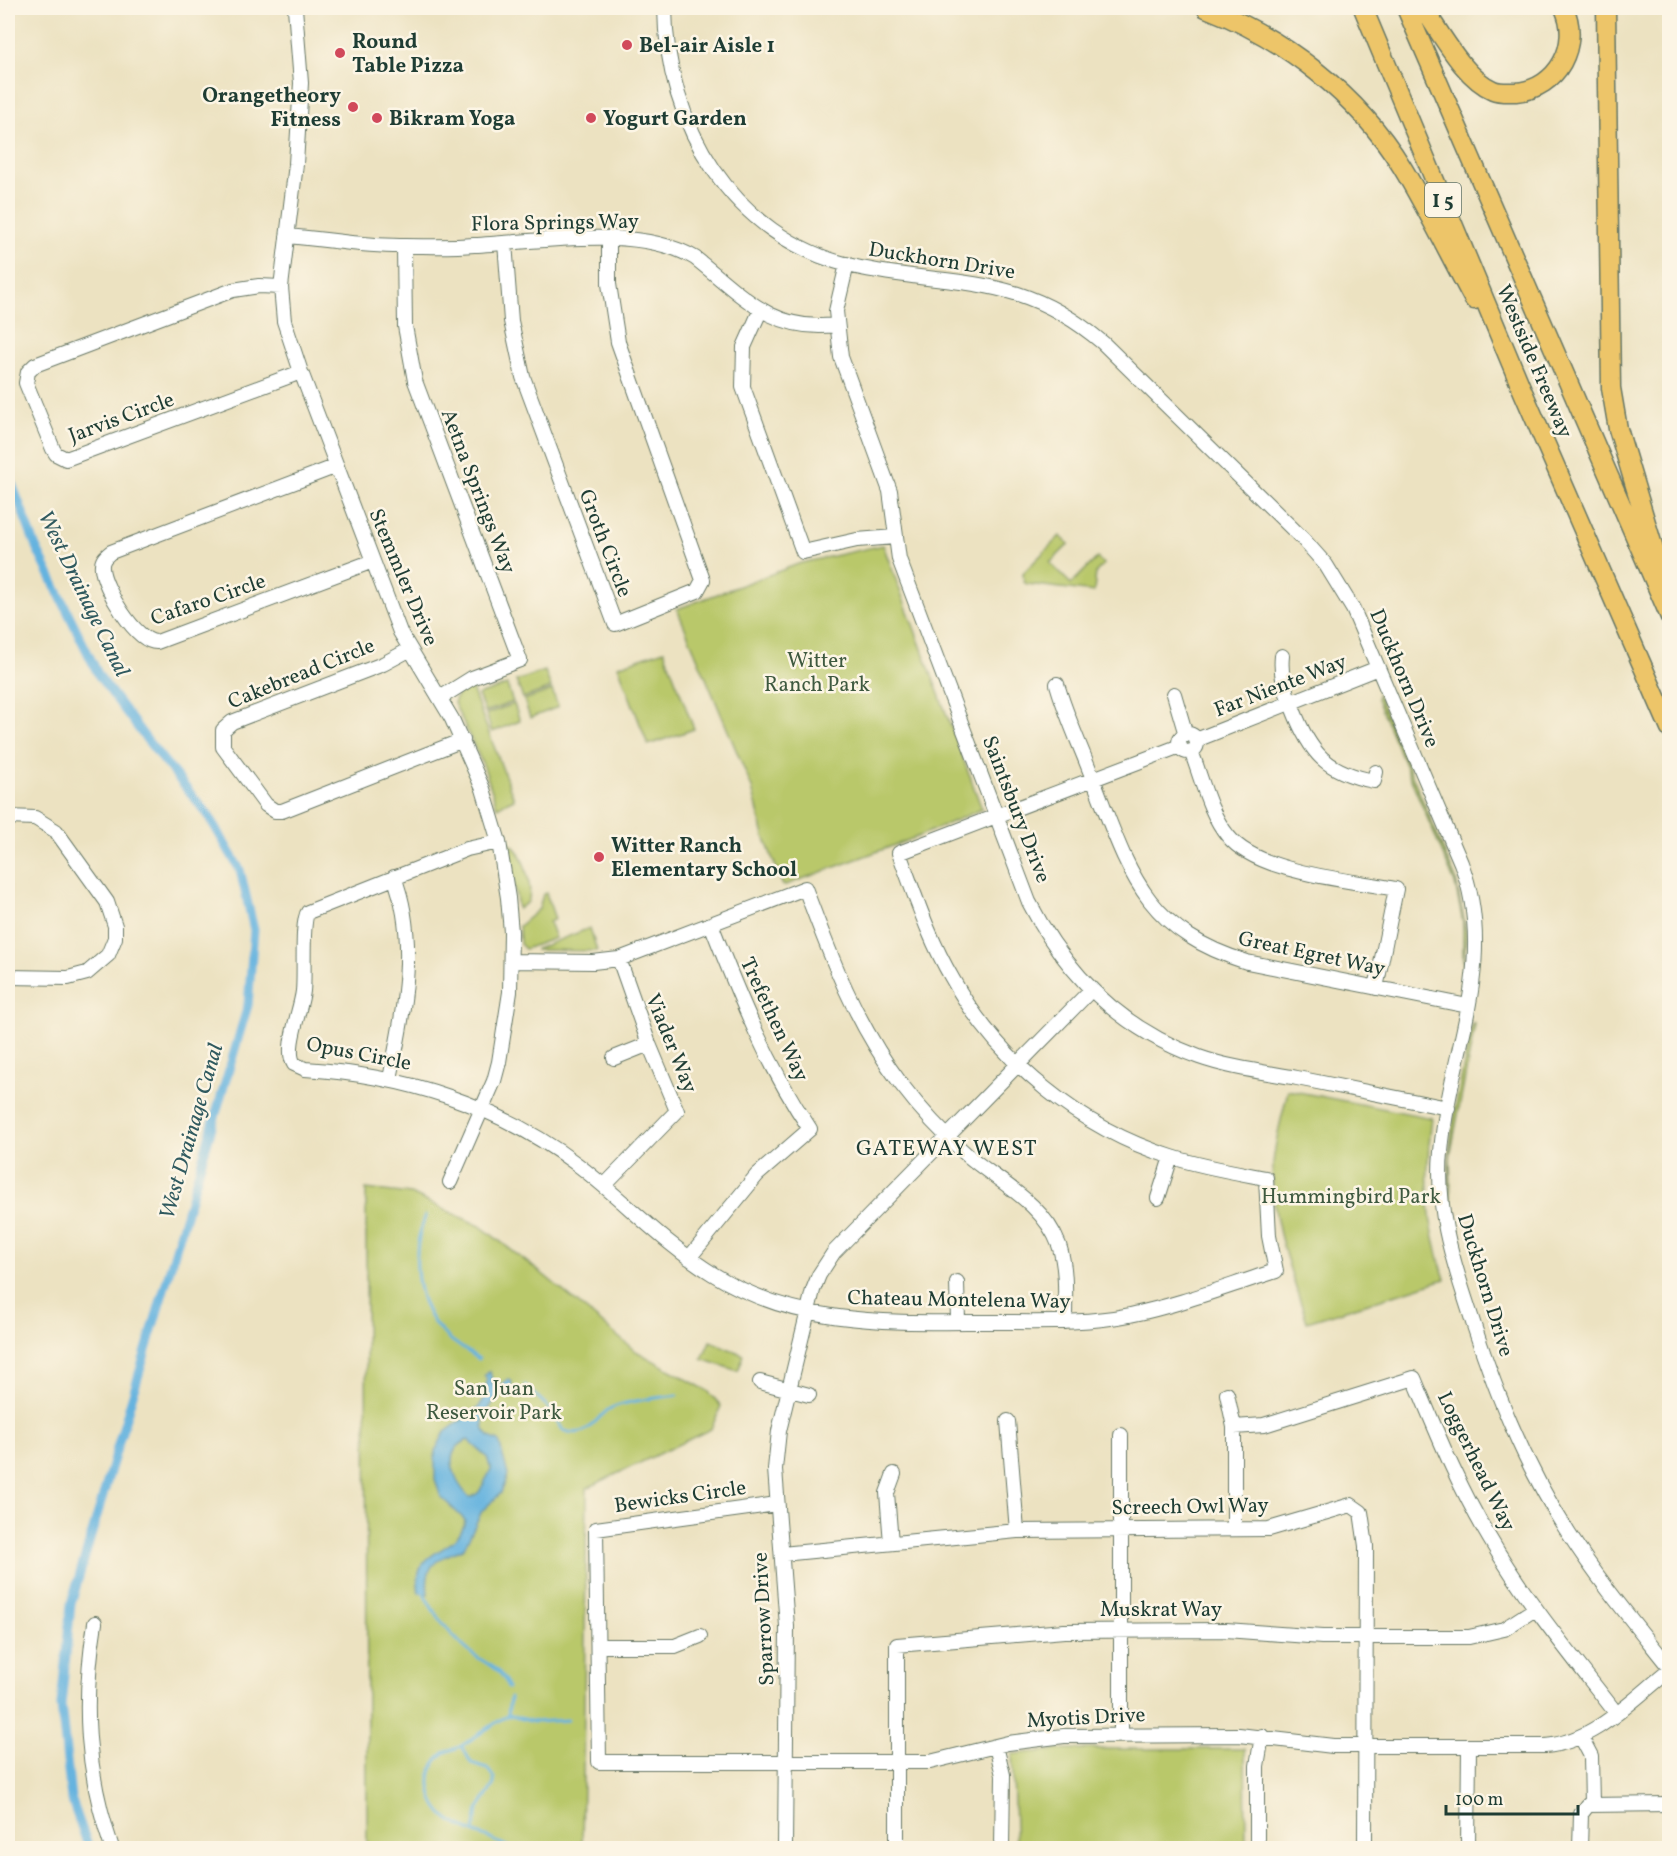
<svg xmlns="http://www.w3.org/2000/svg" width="1677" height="1856" font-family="Vollkorn,serif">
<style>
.green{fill:#b9c86b;stroke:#6c8250;stroke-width:1.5}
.water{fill:#65b3df;stroke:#42788a;stroke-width:1.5;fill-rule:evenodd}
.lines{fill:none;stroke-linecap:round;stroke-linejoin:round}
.stream{stroke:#65b3df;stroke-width:3}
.canal{stroke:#65b3df;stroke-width:9}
.minor-casing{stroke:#677765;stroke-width:16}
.highway-casing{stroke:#677765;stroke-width:21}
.minor{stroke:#fff;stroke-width:14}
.highway{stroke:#edc569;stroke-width:18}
.poi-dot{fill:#d1495b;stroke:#fcf5e5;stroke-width:2}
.labels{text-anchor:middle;stroke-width:5;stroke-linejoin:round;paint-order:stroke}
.shield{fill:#fcf5e5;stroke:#617469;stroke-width:1.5}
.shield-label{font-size:20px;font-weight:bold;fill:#1f3d34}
.poi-label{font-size:21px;font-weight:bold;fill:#1f3d34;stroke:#fcf5e5;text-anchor:start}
.street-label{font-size:21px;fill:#1f3d34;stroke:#fcf5e5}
.park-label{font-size:21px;fill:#3e593f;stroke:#fcf5e5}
.water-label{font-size:22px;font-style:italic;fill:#305a5f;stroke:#fcf5e5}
.neighbourhood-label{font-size:22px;letter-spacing:1.5px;fill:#1f3d34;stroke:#fcf5e5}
</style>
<rect width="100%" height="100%" fill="#fcf5e5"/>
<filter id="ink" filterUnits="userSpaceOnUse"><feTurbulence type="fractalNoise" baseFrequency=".0167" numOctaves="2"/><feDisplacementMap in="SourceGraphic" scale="12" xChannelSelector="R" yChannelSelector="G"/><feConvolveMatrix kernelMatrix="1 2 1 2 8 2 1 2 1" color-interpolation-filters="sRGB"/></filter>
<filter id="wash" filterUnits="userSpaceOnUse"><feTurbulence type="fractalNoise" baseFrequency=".008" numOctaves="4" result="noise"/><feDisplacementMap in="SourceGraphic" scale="24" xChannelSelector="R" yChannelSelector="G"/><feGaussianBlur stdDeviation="1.35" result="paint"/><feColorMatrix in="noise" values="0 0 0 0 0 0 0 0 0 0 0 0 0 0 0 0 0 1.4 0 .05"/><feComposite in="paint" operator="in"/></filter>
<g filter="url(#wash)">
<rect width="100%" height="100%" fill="#ece2c1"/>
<!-- green -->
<path class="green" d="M 1060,536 L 1069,544 L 1050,563 L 1071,584 L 1097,558 L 1104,564 L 1096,572 L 1094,592 L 1027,584 L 1024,582 L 1023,573 Z
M 883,545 L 982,809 L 917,837 L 783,886 L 764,836 L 752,788 L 677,609 L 801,563 Z
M 664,650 L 694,729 L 648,745 L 618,666 Z
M 545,671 L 551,688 L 523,698 L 516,681 Z
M 507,685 L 513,702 L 485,712 L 478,695 Z
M 471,686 L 514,799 L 497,807 L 484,767 L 454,703 L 457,695 Z
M 552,690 L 558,707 L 530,718 L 524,700 Z
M 1378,694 L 1456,880 L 1466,932 L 1463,980 L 1463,922 L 1455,883 L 1377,699 Z
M 514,704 L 520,721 L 492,732 L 486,714 Z
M 508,843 C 523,849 534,888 528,902 L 518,909 Z
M 546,893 L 555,919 L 549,922 L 555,938 L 525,949 L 520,944 L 519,926 L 539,909 L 543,894 Z
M 590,928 L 597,951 L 536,950 L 536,949 Z
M 1472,1024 L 1475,1024 L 1450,1157 L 1451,1203 L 1460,1256 C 1436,1168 1456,1109 1472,1024 Z
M 1288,1090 L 1432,1118 C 1424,1177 1426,1222 1445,1279 L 1307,1322 C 1291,1271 1269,1218 1273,1164 C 1275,1139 1283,1114 1288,1090 Z
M 366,1189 L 411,1194 L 480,1226 L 545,1276 L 634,1350 L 708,1391 L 721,1406 L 711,1429 L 587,1488 L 582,1848 L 367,1848 Z
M 710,1341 L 744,1355 L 738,1371 L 702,1359 Z
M 1067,1749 L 1245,1749 L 1246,1848 L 1016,1848 L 1012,1754 Z"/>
<!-- water -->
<path class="water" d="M 490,1371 L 493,1385 L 497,1387 L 509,1379 L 512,1382 L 511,1387 C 500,1393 473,1420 487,1434 C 489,1437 496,1440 499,1441 L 508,1475 L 501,1493 L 482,1511 L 464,1548 C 439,1560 424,1560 428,1594 L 419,1593 C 410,1544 459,1558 465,1520 L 441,1497 L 435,1480 L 435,1451 L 445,1432 L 478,1408 L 485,1398 L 487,1379 L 484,1376 ZM 468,1440 L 487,1457 L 491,1470 L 479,1492 L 472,1497 L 469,1497 C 453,1480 441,1451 468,1440 Z"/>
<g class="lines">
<!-- stream -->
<path class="stream" d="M 426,1215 C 410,1251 414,1306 444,1334 C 454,1344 468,1351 479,1359
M 525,1385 L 547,1406 L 563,1430 C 588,1441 594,1418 611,1408 C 627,1400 659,1398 677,1395
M 424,1594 C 434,1613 448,1632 464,1647 C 479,1662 502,1666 508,1688
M 508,1715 L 510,1697
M 462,1746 L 471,1763 L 487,1768 L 494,1778 L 494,1784 L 478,1810 L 474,1830
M 510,1848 C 491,1837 463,1831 447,1818 C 428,1803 422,1770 444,1753 C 449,1750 456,1749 461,1746 C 477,1736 492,1725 508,1715 L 534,1722 L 568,1720"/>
<!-- canal -->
<path class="canal" d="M 8,473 L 36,547 L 99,676 L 147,740 L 208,815 L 240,870 L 254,930 L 248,1005 L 71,1604 L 61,1705 L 71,1798 L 89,1848"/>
</g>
</g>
<g filter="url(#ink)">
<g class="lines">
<defs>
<path id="minor" d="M 295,8 L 301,83 L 296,164 L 281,287 L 284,321 L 301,372 L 400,632 L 452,719 L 483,789 L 499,842 L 508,898 L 511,932 L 510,992 L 499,1062 L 494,1081 L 450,1182
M 665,8 C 666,125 732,237 852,266 C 953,289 1016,269 1103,343 L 1303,539 L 1326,565 L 1353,609 L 1461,863 C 1499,963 1449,1052 1441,1152 C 1436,1207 1451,1255 1468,1307 C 1493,1386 1523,1463 1569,1534 C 1599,1581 1635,1624 1670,1668
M 287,236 C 327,239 365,247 405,246 C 428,246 451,247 474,245 C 539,242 638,224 695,258 C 741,294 772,333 835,325
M 505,243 L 511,321 L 523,377 L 615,624 L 697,591 L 703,580 L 618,342 L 609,284 L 609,240
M 404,246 L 405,326 L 415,381 L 520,660 L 472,678 L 440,698
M 847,264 L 836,311 L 841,357 L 890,491 L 899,559 L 1029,902 C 1066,974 1121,1029 1199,1057 C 1230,1068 1264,1072 1297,1078 C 1347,1088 1398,1098 1448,1108
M 281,287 L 259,286 L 233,290 L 35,365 L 28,372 L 26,383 L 53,449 L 56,454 L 66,459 L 301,372
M 761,309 L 744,347 L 743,387 L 803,552 L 857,540 L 895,537
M 337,466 L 111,552 C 106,556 101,560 102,568 C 103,587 136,643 157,642 L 373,561
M 409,650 L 383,664 L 232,722 L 223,730 L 223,747 L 266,805 L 275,811 L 282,811 L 463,740
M 1282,656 C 1280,676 1285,690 1293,709 C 1310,753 1326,772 1374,781 L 1376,772
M 1057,684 C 1066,716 1081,747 1093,779 C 1129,871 1143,930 1247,962 L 1468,1006
M 1174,694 L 1186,735
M1179 743a9 9 0 1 1 18 0a9 9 0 1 1-18 0Z
M 1196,740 L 1378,668
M 1191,751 C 1202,779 1209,813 1228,836 C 1257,873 1350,880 1396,889 L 1376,988
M 8,817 L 35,818 L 56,831 L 107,902 L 115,926 L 115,938 L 108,955 L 87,973 L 68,978 L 8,977
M 499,842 L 467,849 L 308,912 C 301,922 305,974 303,991 C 301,1010 284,1049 294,1064 L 305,1069 C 404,1075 499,1105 578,1165 C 624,1200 664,1244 713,1274 C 800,1328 896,1322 994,1322 C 1039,1322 1085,1324 1130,1315 C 1179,1305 1228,1286 1276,1271 L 1269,1236 L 1266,1178 C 1234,1172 1203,1167 1172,1157 C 1081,1129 998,1062 952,978 C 929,939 915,895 899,853 L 1180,746
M 511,961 L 593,962 L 619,959 L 805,888 C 831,958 856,1024 901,1084 C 920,1109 942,1133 966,1154 C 998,1182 1043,1202 1059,1245 C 1067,1269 1065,1296 1065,1322
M 614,1058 L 649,1044
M 390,1079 C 403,1013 419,942 394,877
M 604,1186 L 677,1111 L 649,1044 L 619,959
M 1158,1198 L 1171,1157
M 689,1258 L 757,1175 L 810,1129 C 767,1065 739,996 711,924
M 957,1282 L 958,1322
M 760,1382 L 809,1395
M 1227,1394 L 1234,1427 L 1234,1529
M 1008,1421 L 1017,1531
M 1234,1427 L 1264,1425 L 1414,1378 C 1437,1433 1459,1488 1490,1539 C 1526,1601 1572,1656 1616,1713
M 1121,1435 L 1121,1735
M 777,1504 L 596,1529 L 599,1762 L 930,1762 L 1008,1743 L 1064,1736 L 1239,1735 L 1333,1746 L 1545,1746 C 1594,1742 1632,1700 1670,1670
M 891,1543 L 887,1493 L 894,1474
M 782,1554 L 1017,1531 L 1269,1529 L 1351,1505 L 1361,1512 L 1366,1546 L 1365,1848
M 95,1623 C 82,1703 86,1772 112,1848
M 598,1646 L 675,1646 L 700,1636
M 1581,1737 L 1591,1756 L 1592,1804
M 996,1746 L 1003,1775 L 1002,1848
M 785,1848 L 787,1626 L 775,1469 L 779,1431 L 813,1290 L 819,1275 L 834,1252 L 1091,990
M 897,1848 L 897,1645 L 1064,1631 L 1226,1630 L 1322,1637 L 1469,1637 L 1504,1629 L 1535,1609
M 1257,1848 L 1257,1766 L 1262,1736
M 1468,1848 L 1469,1746
M 1580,1848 L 1581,1814 L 1588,1805 L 1670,1804"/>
<path id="highway" d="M 1206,8 C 1284,38 1358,95 1402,167 C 1428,210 1450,256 1474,300
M 1363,8 L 1523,392 L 1670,729
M 1406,8 L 1670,617
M 1423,8 C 1441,33 1464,78 1493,90 C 1500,93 1509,92 1516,92 C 1558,89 1581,44 1564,8
M 1606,8 L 1611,388 L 1618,429 L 1656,556 L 1659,574"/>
</defs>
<!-- minor casing -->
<use href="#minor" class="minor-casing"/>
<!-- highway casing -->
<use href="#highway" class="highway-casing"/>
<!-- minor -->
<use href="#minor" class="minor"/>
<!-- highway -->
<use href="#highway" class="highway"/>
</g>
</g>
<!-- markers -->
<g class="poi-dot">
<circle cx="627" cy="45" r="6"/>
<circle cx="340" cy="53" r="6"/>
<circle cx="353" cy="107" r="6"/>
<circle cx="377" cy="118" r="6"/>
<circle cx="591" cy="118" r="6"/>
<circle cx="599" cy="857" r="6"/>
</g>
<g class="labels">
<!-- shield labels -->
<rect class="shield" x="1425" y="183" width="36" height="34" rx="4.5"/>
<g class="shield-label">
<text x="1443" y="207">I 5</text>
</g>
<!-- poi labels -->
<g class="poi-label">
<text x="352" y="48">Round<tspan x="352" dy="24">Table Pizza</tspan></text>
<text x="639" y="52">Bel-air Aisle 1</text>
<text x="341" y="102" text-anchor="end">Orangetheory<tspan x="341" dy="24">Fitness</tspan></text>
<text x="389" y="125">Bikram Yoga</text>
<text x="603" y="125">Yogurt Garden</text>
<text x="611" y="852">Witter Ranch<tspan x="611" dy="24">Elementary School</tspan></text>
</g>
<!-- street labels -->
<g class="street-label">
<text transform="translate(555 222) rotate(-1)" y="7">Flora Springs Way</text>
<text transform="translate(942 260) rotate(9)" y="7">Duckhorn Drive</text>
<text transform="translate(1535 361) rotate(67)" y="7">Westside Freeway</text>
<text transform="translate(121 417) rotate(-20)" y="7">Jarvis Circle</text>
<text transform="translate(479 491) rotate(69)" y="7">Aetna Springs Way</text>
<text transform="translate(606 543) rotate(69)" y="7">Groth Circle</text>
<text transform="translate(404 577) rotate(67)" y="7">Stemmler Drive</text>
<text transform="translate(208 599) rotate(-19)" y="7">Cafaro Circle</text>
<text transform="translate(301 673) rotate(-22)" y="7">Cakebread Circle</text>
<text transform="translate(1405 678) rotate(67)" y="7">Duckhorn Drive</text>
<text transform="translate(1280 685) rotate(-21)" y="7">Far Niente Way</text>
<text transform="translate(1017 809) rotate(69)" y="7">Saintsbury Drive</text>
<text transform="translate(1312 953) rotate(12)" y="7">Great Egret Way</text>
<text transform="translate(775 1019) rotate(65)" y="7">Trefethen Way</text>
<text transform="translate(672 1043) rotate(68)" y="7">Viader Way</text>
<text transform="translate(359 1053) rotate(11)" y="7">Opus Circle</text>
<text transform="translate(1486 1285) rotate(73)" y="7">Duckhorn Drive</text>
<text transform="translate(959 1299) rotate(1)" y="7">Chateau Montelena Way</text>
<text transform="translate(1477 1461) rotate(64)" y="7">Loggerhead Way</text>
<text transform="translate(680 1496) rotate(-8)" y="7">Bewicks Circle</text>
<text transform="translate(1190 1506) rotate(-1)" y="7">Screech Owl Way</text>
<text x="1161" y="1616">Muskrat Way</text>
<text transform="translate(763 1619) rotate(-93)" y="7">Sparrow Drive</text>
<text transform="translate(1086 1717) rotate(-3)" y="7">Myotis Drive</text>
</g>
<!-- park labels -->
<g class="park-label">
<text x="817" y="667">Witter<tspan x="817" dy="24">Ranch Park</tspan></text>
<text x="1351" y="1203">Hummingbird Park</text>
<text x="494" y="1395">San Juan<tspan x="494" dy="24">Reservoir Park</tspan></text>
</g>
<!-- water labels -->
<g class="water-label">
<text transform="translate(85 593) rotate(64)" y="8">West Drainage Canal</text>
<text transform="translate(190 1131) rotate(-74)" y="8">West Drainage Canal</text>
</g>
<!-- neighbourhood labels -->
<g class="neighbourhood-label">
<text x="947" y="1155">GATEWAY WEST</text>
</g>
</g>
<!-- margin -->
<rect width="1677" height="1856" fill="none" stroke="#fcf5e5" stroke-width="30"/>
<!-- scale -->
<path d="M1446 1805v9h132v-9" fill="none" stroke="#1f3d34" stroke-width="3"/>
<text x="1455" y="1805" font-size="18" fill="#1f3d34" stroke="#fcf5e5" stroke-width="4.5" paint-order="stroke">100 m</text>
</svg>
